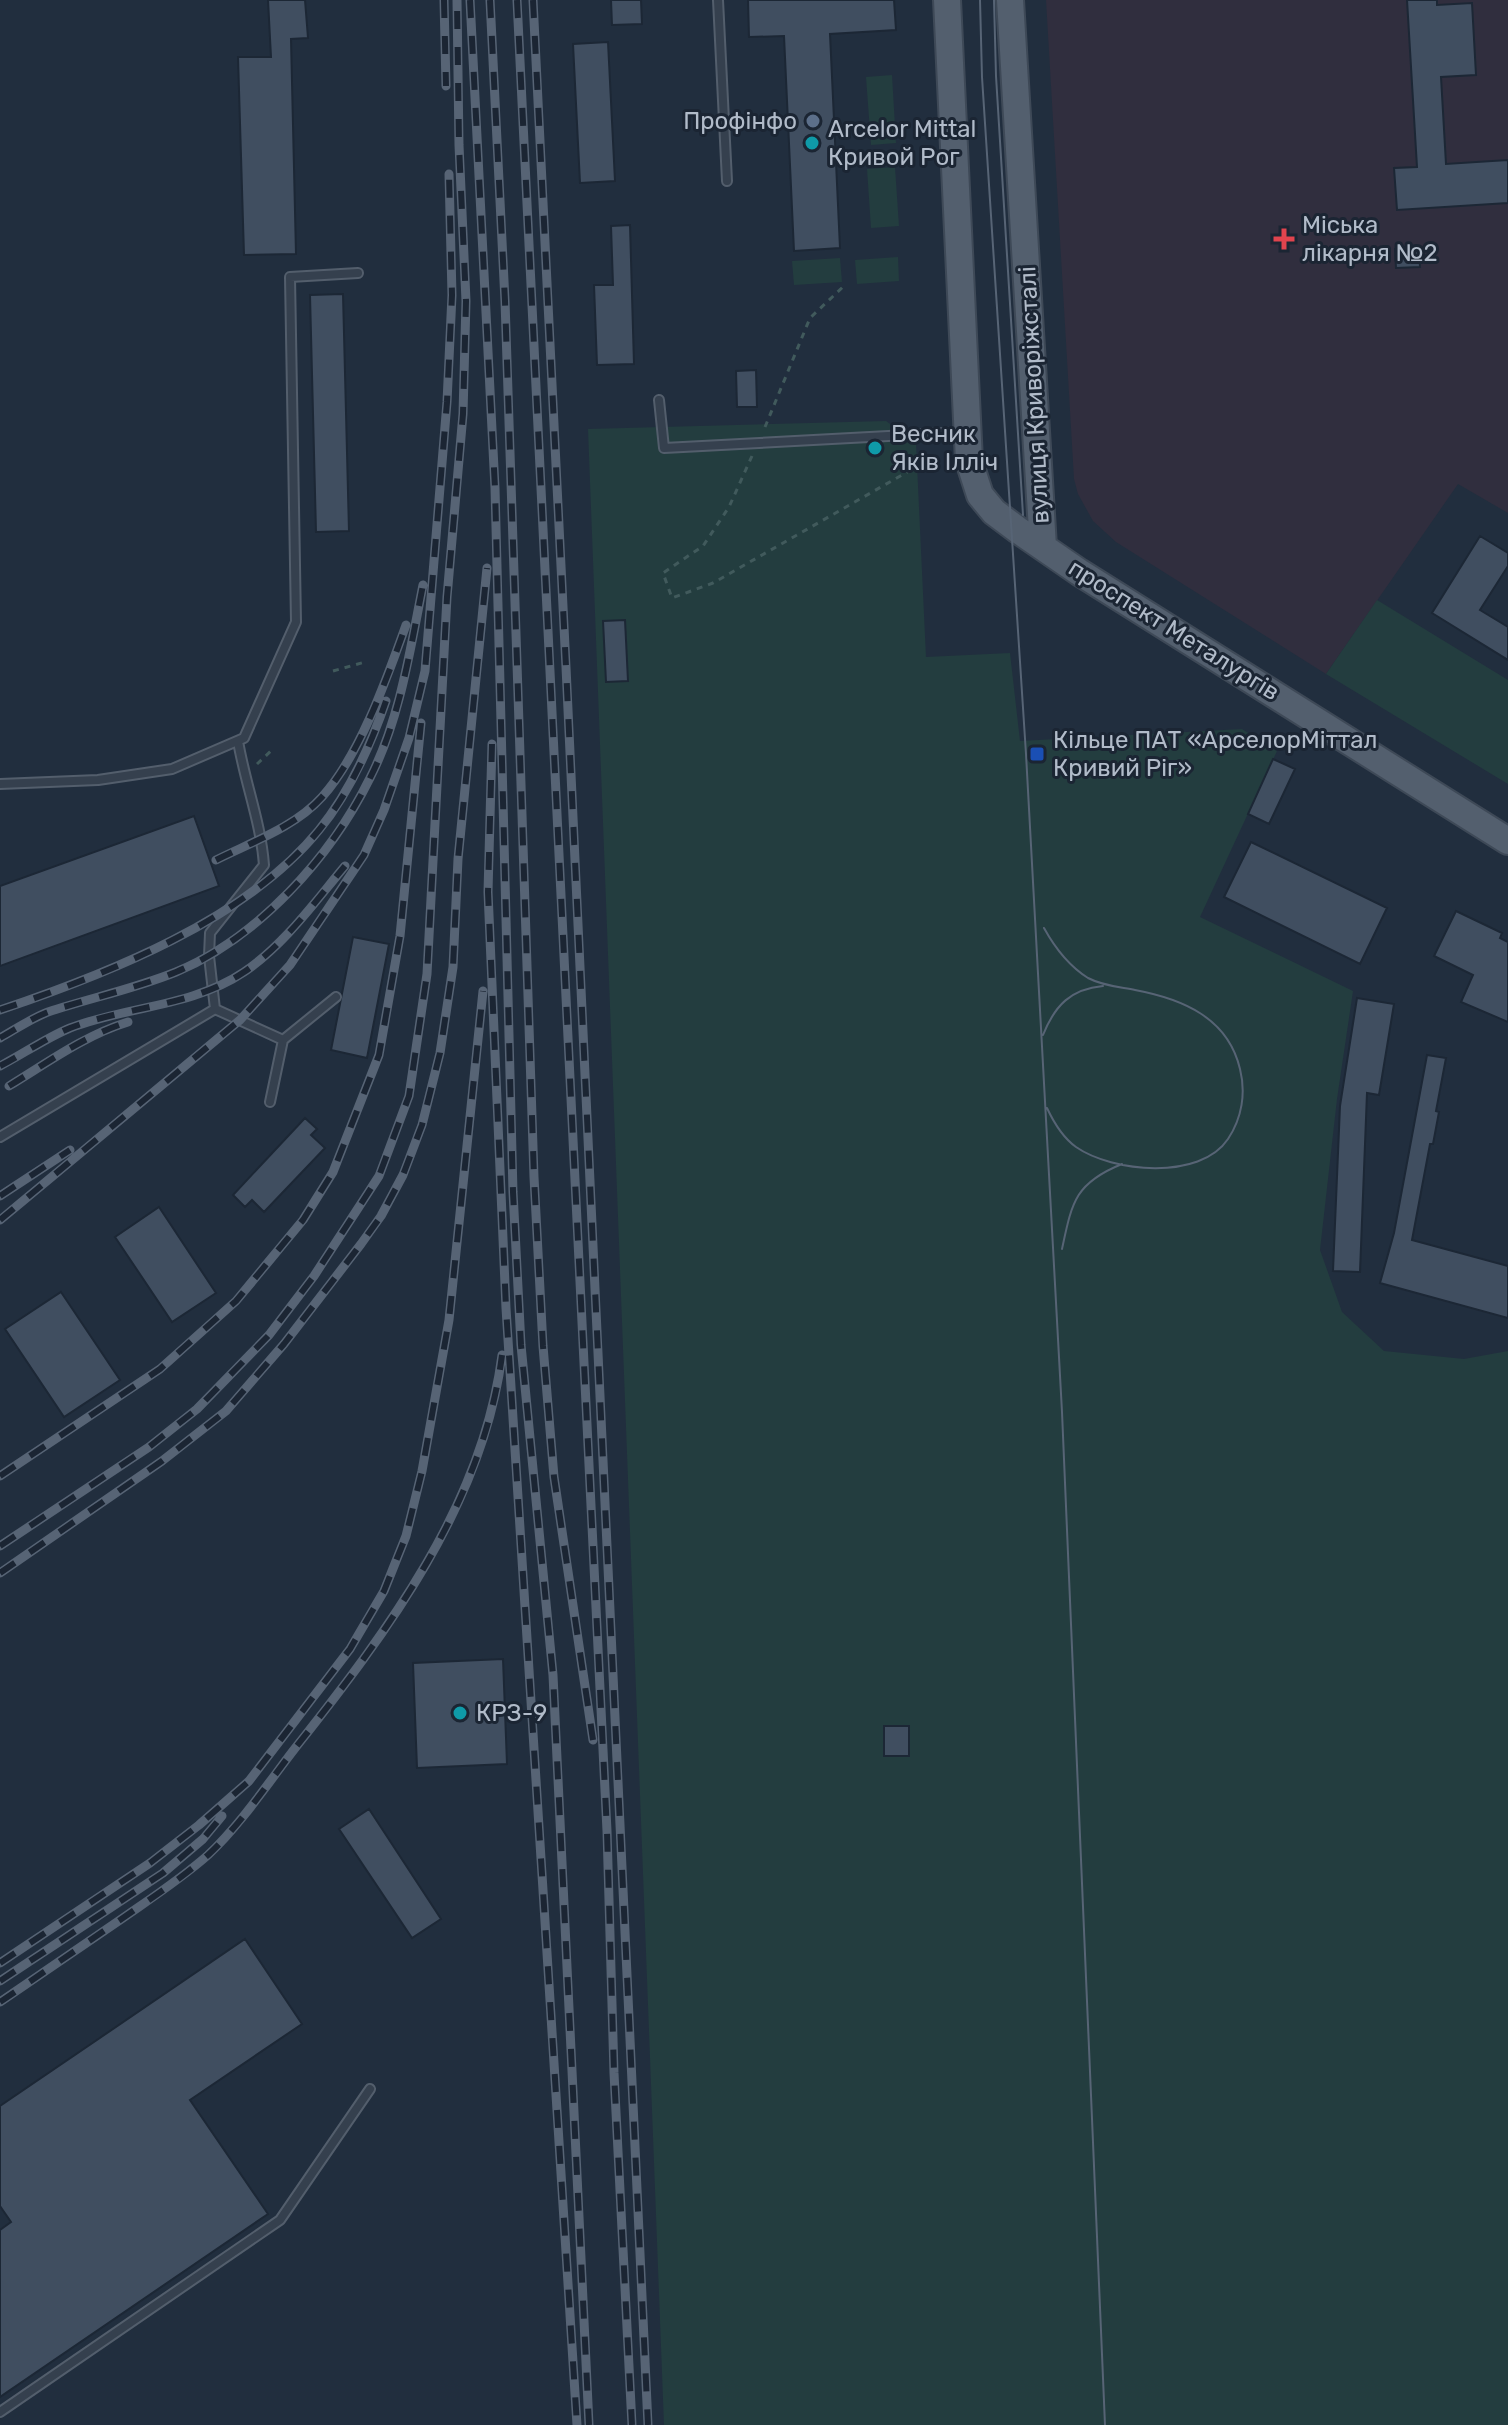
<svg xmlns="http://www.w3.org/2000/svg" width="1508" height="2425" font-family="Rubik,sans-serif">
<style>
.medical{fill:#302e3e}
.green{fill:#233d3f}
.building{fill:#404e60;stroke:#1c2735;stroke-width:2}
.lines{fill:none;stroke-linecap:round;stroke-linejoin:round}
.service-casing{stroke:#535e6c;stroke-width:12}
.primary-casing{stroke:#3e4957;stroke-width:30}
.path{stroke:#415a5c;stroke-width:3;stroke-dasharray:6 6;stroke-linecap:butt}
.service{stroke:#35404e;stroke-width:8}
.primary{stroke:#535f6e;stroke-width:26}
.tram{stroke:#576475;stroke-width:2}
.rail-casing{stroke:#576475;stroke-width:9}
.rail{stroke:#1b2533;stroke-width:6;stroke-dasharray:18;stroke-linecap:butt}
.service-dot{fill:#5c6f8a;stroke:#1b2533;stroke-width:3}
.culture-dot{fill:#0f9aa8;stroke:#1b2533;stroke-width:3}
.health-dot{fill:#e0444e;stroke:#1b2533;stroke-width:3}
.transit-dot{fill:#1a4fb4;stroke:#1b2533;stroke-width:3}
.labels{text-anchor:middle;stroke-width:6;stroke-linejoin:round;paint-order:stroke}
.poi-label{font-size:24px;fill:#b1bbc9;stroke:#1b2533;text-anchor:start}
.street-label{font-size:24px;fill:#b1bbc9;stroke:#1b2533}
</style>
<rect width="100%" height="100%" fill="#212e3e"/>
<!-- medical -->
<path class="medical" d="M 1046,0 L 1508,0 L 1508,513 L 1458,484 L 1326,674 L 1116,542 L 1093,521 L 1078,494 L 1074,479 Z"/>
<!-- green -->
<path class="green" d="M 892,75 L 896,143 L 871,145 L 866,77 Z
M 895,167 L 899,226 L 871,228 L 867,169 Z
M 898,257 L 899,281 L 857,284 L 855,260 Z
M 840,258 L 842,282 L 794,285 L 792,261 Z
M 886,421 L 916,443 L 926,657 L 1010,653 L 1020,741 L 1242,729 L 1277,751 L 1200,917 L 1353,991 L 1337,1099 L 1320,1250 L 1342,1312 L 1384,1351 L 1464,1359 L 1508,1351 L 1508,2425 L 664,2425 L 588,429 Z
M 1377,600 L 1508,680 L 1508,784 L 1326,674 Z"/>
<!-- building -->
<path class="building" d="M 268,0 L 305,0 L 308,38 L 291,39 L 296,254 L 244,255 L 238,57 L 271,57 Z
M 611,0 L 641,0 L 642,24 L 612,25 Z
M 748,0 L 894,0 L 896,30 L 830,34 L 840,248 L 794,251 L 784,36 L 749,37 Z
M 1407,0 L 1437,0 L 1437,5 L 1472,3 L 1476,75 L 1441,77 L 1446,164 L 1508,160 L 1508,203 L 1397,210 L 1394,168 L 1417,167 Z
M 608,42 L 615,181 L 580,183 L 573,44 Z
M 630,225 L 634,364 L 597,365 L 594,285 L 613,285 L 611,226 Z
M 1419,247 L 1420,267 L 1396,268 L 1395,249 Z
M 343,294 L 349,531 L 316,532 L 310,295 Z
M 756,370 L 757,407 L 737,407 L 736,371 Z
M 1480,536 L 1508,553 L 1508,566 L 1480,610 L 1508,627 L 1508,660 L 1432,613 Z
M 625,620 L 628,681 L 606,682 L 603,621 Z
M 1273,759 L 1295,769 L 1269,824 L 1248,814 Z
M 194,816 L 219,886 L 0,966 L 0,886 Z
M 1251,842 L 1387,908 L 1360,964 L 1224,897 Z
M 1456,911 L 1502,933 L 1500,938 L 1508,942 L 1508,1022 L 1461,1002 L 1473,975 L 1434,956 Z
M 353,937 L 389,944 L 367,1058 L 331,1050 Z
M 1357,998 L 1394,1004 L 1379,1095 L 1367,1093 L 1360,1272 L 1333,1271 L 1340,1106 Z
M 1427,1055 L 1446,1058 L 1436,1111 L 1439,1112 L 1433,1144 L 1430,1144 L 1412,1240 L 1508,1266 L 1508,1318 L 1380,1283 L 1394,1233 Z
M 305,1118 L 317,1129 L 311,1135 L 325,1148 L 264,1212 L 252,1200 L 245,1207 L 233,1195 Z
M 159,1207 L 216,1293 L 172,1322 L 115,1237 Z
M 61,1292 L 120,1380 L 64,1417 L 5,1329 Z
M 503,1659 L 507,1764 L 417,1768 L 413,1663 Z
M 884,1726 L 909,1726 L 909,1756 L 884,1756 Z
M 369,1809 L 441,1919 L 412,1938 L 339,1829 Z
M 245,1939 L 302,2024 L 190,2100 L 268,2214 L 0,2397 L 0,2230 L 11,2222 L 0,2206 L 0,2106 Z"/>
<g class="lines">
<defs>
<path id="service" d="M 718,0 L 727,181
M 659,400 L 664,448 L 963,432
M 0,784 L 98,780 L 172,769 L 244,738 L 296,622 L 290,277 L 358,273
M 215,1009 L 283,1040 L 336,997
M 270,1102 L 283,1040
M 0,1137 L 215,1009 L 209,956 L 210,933 L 264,865 C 261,823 245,783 238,741
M 0,2412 L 280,2220 L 370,2089"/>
<path id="primary" d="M 947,0 L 969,461 L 980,495 L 994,512 L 1018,530 L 1079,572 L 1508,841
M 1010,0 L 1043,547"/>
</defs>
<!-- service casing -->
<use href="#service" class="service-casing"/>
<!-- primary casing -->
<use href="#primary" class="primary-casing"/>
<!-- path -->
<path class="path" d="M 765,427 L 810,318 L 846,284
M 752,456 L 729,507 L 703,546 L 663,573 L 672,598 L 713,583 L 916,467
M 333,671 L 365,662
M 257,764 L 272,750"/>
<!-- service -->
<use href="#service" class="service"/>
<!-- primary -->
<use href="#primary" class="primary"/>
<!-- tram -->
<path class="tram" d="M 980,0 L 982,77 L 1026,754 L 1062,1412 L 1105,2425
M 994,0 L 996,76 L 1023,515
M 1044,928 C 1055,948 1069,966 1088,978 C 1103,986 1120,987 1135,990 C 1183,999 1228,1018 1240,1069 C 1246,1093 1242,1118 1228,1139 C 1200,1181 1112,1172 1076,1147 C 1062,1137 1054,1123 1047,1108
M 1043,1035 C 1055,1005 1071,989 1103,986
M 1062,1249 C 1072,1202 1075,1183 1122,1164"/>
<defs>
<path id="rail" d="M 444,0 L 446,86
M 470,0 L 495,488 L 513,1192 L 521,1345 L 553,1675 L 589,2425
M 490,0 L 505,301 L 534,1177 L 543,1346 L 554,1477 L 593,1740
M 517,0 L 607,1831 L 614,2073 L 632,2425
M 533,0 L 566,667 L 648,2425
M 492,744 L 488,892 L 506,1308 L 577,2425
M 216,860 C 252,842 295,827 322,797 C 360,755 387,678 406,625
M 0,1010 C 107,974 246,920 319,830 C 350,792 370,747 386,701
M 0,1038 C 16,1029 32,1018 48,1012 C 90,998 134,989 176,972 C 258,938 331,857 370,778 C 400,719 410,650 423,585
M 0,1066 C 23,1054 46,1038 70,1028 C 127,1006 192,1007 244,972 C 284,945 314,903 345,866
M 9,1086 C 47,1063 85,1035 128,1022
M 0,1196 L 70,1150
M 0,1220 L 240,1020 L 290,965 L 364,855 L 384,810 L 409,738 L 425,671 L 447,402 L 452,295 L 449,174
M 0,1476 L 160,1369 L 236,1301 L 303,1220 L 333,1172 L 379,1055 L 400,936 L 421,723
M 0,1546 L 149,1447 L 197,1409 L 269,1335 L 314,1276 L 379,1176 L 409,1096 L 427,974 L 447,597 L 463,414 L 466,301 L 459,145 L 457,0
M 0,1573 L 162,1461 L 226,1411 L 284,1344 L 361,1244 L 381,1216 L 403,1175 L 422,1125 L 440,1053 L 453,967 L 458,859 L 487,568
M 0,1963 L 150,1863 L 199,1825 L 249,1781 L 350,1649 L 384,1591 L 406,1536 L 422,1471 L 449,1320 L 483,991
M 0,1981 L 163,1873 L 203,1839 L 222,1816
M 0,2002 C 40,1975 80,1947 120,1920 C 150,1899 181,1879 208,1855 C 241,1824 268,1783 296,1747 C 387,1632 483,1505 502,1355"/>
</defs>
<!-- rail casing -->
<use href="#rail" class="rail-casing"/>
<!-- rail -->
<use href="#rail" class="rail"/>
</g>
<!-- markers -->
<circle class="service-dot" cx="813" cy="121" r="8"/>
<g class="culture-dot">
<circle cx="812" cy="143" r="8"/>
<circle cx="875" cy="448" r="8"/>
<circle cx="460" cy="1713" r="8"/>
</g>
<path class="health-dot" d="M1280 227h8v8h8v8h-8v8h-8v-8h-8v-8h8z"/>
<rect class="transit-dot" x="1029" y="746" width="16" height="16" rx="4"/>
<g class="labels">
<!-- poi labels -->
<g class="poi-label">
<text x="797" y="129" text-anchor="end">Профінфо</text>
<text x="828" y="137">Arcelor Mittal<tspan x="828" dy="28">Кривой Рог</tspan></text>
<text x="1302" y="233">Міська<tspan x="1302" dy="28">лікарня №2</tspan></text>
<text x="891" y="442">Весник<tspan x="891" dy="28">Яків Ілліч</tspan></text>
<text x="1053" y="748">Кільце ПАТ «АрселорМіттал<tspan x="1053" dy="28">Кривий Ріг»</tspan></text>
<text x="476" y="1721">КРЗ-9</text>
</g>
<!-- street labels -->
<g class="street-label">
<text transform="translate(1034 395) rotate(-93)" y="8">вулиця Криворіжсталі</text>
<text transform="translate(1174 630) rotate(32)" y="8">проспект Металургів</text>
</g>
</g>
</svg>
